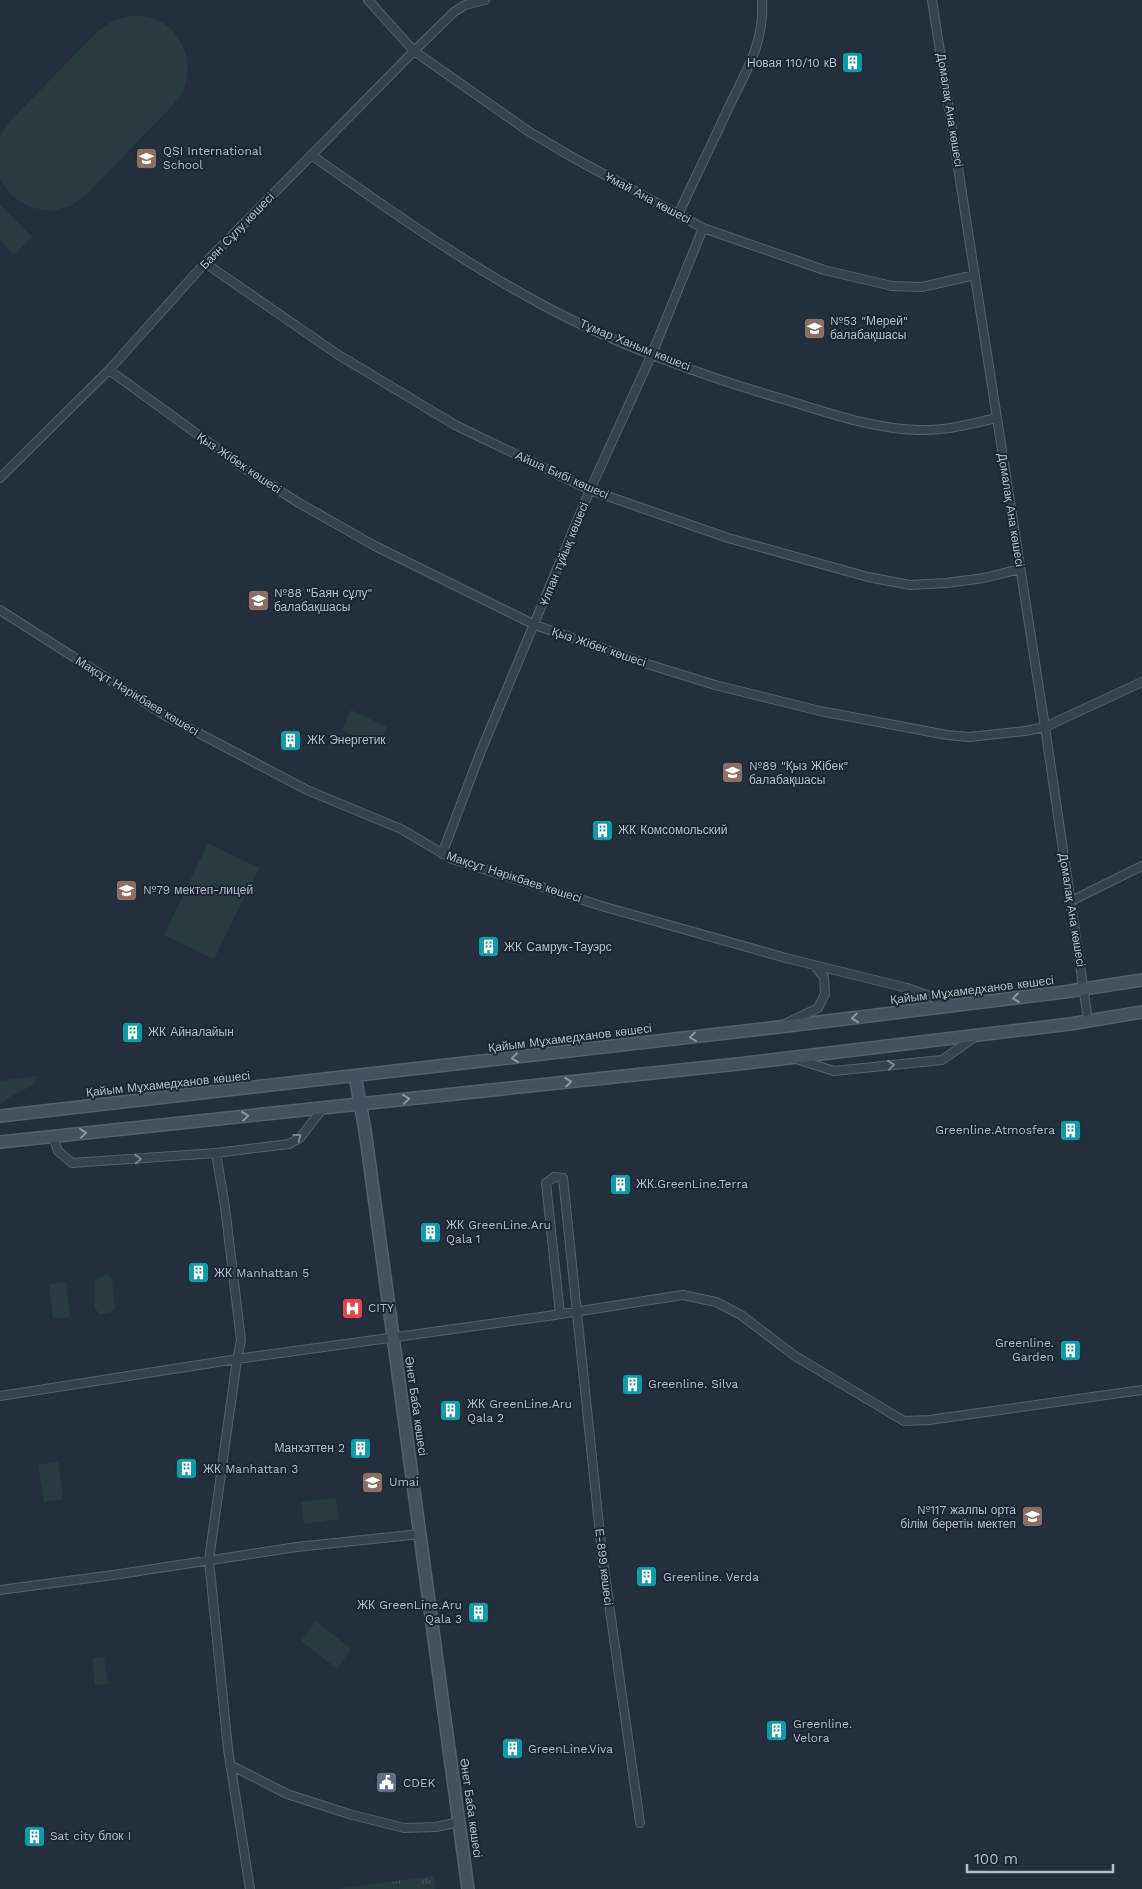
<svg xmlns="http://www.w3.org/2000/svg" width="1142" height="1889" font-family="'Work Sans',sans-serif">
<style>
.grass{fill:#263c3f}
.park{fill:url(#park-tufts)}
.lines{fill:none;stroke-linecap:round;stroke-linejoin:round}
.street-casing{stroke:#565f6c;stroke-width:10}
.secondary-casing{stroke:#565f6c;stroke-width:14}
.street{stroke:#38414e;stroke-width:8}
.secondary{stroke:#465061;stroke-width:11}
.oneway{stroke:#8e96a5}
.oneway2{stroke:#7c8592}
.labels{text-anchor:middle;stroke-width:4;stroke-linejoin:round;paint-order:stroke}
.poi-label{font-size:12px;fill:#b4bcc9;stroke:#1d2633;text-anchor:start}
.street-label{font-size:12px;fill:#b4bcc9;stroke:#1d2633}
</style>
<defs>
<pattern id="park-tufts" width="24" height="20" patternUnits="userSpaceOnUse" patternTransform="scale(1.25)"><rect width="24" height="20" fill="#263c3f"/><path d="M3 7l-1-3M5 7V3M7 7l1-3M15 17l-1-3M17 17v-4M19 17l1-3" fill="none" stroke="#435659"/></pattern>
</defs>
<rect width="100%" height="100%" fill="#242f3e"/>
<!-- grass -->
<path class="grass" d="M 136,15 C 142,17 149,17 155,19 C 181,29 195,63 184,88 C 182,94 177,100 173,105 L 87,194 L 70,206 L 50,211 L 29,207 L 12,196 L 0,179 L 0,137 L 10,121 L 98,31 L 115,20 Z
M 0,204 L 32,237 L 14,255 L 0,240 Z
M 351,710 L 387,727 L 377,747 L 342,730 Z
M 208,843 L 259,868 L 214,959 L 164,935 Z
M 37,1076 L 35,1084 L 13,1095 L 0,1104 L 0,1081 Z
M 108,1275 L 112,1279 L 115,1308 L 112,1312 L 99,1314 L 95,1308 L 94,1282 L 98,1277 Z
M 66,1282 L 70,1317 L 53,1319 L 49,1284 Z
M 58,1462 L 63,1499 L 44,1502 L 38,1465 Z
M 336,1498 L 339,1519 L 304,1524 L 301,1502 Z
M 316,1621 L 351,1649 L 337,1669 L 301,1641 Z
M 104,1657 L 108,1684 L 95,1685 L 92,1659 Z"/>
<!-- park -->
<path class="park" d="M 433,1876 L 435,1889 L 337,1889 Z"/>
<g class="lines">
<defs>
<path id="street" d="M 368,0 L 414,51 L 528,131 L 572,157 L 703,228 L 824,270 L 892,286 L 922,287 L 975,275
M 932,0 L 1045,727 L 1088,1020
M 311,155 C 383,205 453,256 530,298 C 606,341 702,376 786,400 C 829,413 873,429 918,430 C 945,431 971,424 997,418
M 678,215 C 694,180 711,146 727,111 C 745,73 765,43 762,0
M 205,263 L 337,354 L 455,425 L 590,490 L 728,538 L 868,577 L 910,585 L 946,583 L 984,578 L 1020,569
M 109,370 L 244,468 L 299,503 L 375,546 L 535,625 L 644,663 L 715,685 L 820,711 L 947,735 L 969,737 L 1025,731 L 1045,727 L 1142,682
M 0,478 L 109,370 L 205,263 L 414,51 L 454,12 L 465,5 L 485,0
M 0,610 L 166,716 L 307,790 L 401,829 L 452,859 L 605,907 L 786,958 L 907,988 L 952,1004
M 442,854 L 481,751 L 590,490 L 652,354 L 703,228
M 1071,901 L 1142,866
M 787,1023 L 818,1008 L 825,994 L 824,977 L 814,965
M 796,1059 L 834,1071 L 942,1060 L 975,1037
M 53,1136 L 58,1151 L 72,1163 L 216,1153 L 289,1144 L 300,1138 L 323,1108
M 216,1153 L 225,1207 L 241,1340 L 237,1359 L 209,1560 L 228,1749 L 250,1889
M 560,1314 L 546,1183 L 554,1177 L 563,1178 L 602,1554 L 640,1823
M 0,1396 L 237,1359 L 548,1316 L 683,1295 L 716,1302 L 741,1315 L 795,1356 L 904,1421 L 929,1420 L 1142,1390
M 0,1590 L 113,1575 L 297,1547 L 420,1534
M 230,1765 L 287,1794 L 349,1814 L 404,1828 L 436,1827 L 459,1822"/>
<path id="secondary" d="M 355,1076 L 365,1130 L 468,1889
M 0,1116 L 779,1027 L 1064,992 L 1142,980
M 0,1142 L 738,1064 L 1070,1024 L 1142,1012"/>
</defs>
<!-- street casing -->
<use href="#street" class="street-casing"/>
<!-- secondary casing -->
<use href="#secondary" class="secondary-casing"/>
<!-- street -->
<use href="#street" class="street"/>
<!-- secondary -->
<use href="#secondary" class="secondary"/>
</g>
<!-- one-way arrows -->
<defs><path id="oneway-chevron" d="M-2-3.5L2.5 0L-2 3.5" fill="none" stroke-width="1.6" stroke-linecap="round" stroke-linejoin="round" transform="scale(1.25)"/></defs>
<g class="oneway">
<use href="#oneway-chevron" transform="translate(1016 998) rotate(173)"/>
<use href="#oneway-chevron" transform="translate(855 1018) rotate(173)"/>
<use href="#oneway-chevron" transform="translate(693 1037) rotate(173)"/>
<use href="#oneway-chevron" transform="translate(515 1058) rotate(173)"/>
<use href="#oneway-chevron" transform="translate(568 1082) rotate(-6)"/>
<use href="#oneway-chevron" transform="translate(406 1099) rotate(-6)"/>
<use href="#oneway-chevron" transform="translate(245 1116) rotate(-6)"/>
<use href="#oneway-chevron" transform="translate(83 1133) rotate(-6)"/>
</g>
<g class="oneway2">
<use href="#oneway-chevron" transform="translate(891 1065) rotate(-6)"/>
<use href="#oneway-chevron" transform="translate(298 1137) rotate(-38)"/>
<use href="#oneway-chevron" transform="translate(138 1159) rotate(-4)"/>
</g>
<!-- icons -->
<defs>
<symbol id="building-square" viewBox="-11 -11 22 22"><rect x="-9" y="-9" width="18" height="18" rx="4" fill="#0f9aa8" stroke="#1d2633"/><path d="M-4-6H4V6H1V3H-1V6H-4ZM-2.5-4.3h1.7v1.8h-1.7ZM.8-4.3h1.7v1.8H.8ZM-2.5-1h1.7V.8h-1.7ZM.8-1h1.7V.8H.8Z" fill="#fff"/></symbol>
<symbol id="school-square" viewBox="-11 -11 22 22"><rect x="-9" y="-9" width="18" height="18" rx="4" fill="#8d6e63" stroke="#1d2633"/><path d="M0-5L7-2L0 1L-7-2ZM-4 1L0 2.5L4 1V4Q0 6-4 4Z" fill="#fff"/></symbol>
<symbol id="hospital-square" viewBox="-11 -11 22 22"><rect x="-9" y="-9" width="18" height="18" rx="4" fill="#e0444e" stroke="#1d2633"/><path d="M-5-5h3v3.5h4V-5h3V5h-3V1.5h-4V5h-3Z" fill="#fff"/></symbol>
<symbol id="civic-square" viewBox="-11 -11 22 22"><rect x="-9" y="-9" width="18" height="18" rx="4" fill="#5c6f8a" stroke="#1d2633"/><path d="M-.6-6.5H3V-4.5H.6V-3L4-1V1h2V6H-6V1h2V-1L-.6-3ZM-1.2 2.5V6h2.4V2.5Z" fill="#fff"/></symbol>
</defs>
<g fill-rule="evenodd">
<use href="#building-square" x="840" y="50" width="25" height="25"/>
<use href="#school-square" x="134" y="146" width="25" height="25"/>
<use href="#school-square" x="802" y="316" width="25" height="25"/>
<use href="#school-square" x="246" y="588" width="25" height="25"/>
<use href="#building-square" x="278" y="728" width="25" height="25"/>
<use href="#school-square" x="720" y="760" width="25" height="25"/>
<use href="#building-square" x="590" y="818" width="25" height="25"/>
<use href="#school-square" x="114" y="878" width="25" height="25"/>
<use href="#building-square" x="476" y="934" width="25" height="25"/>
<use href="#building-square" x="120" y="1020" width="25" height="25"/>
<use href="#building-square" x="1058" y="1118" width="25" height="25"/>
<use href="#building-square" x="608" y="1172" width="25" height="25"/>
<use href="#building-square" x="418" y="1220" width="25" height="25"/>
<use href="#building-square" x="186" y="1260" width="25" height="25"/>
<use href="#hospital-square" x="340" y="1296" width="25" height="25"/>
<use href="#building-square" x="1058" y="1338" width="25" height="25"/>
<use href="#building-square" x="620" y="1372" width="25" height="25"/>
<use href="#building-square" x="438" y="1398" width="25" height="25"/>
<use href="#building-square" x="348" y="1436" width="25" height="25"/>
<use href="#building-square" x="174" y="1456" width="25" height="25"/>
<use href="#school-square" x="360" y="1470" width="25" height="25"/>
<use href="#school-square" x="1020" y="1504" width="25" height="25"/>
<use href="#building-square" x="634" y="1564" width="25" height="25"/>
<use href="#building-square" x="466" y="1600" width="25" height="25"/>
<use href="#building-square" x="764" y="1718" width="25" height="25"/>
<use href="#building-square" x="500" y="1736" width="25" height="25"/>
<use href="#civic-square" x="374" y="1770" width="25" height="25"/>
<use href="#building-square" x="22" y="1824" width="25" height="25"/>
</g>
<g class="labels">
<!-- poi labels -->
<g class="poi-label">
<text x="837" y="67" text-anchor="end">Новая 110/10 кВ</text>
<text x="163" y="155">QSI International<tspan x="163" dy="14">School</tspan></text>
<text x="830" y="325">№53 "Мерей"<tspan x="830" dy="14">балабақшасы</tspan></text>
<text x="274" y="597">№88 "Баян сұлу"<tspan x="274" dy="14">балабақшасы</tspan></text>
<text x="307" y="744">ЖК Энергетик</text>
<text x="749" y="770">№89 "Қыз Жібек"<tspan x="749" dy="14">балабақшасы</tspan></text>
<text x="618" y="834">ЖК Комсомольский</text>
<text x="143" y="894">№79 мектеп-лицей</text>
<text x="504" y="951">ЖК Самрук-Тауэрс</text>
<text x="148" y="1036">ЖК Айналайын</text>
<text x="1055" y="1134" text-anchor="end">Greenline.Atmosfera</text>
<text x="636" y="1188">ЖК.GreenLine.Terra</text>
<text x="446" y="1229">ЖК GreenLine.Aru<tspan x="446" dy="14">Qala 1</tspan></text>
<text x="214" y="1277">ЖК Manhattan 5</text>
<text x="368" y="1312">CITY</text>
<text x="1054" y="1347" text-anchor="end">Greenline.<tspan x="1054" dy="14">Garden</tspan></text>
<text x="648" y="1388">Greenline. Silva</text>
<text x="467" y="1408">ЖК GreenLine.Aru<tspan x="467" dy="14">Qala 2</tspan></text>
<text x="345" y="1452" text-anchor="end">Манхэттен 2</text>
<text x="203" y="1473">ЖК Manhattan 3</text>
<text x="389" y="1486">Umai</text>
<text x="1016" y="1514" text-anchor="end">№117 жалпы орта<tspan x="1016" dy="14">білім беретін мектеп</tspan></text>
<text x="663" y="1581">Greenline. Verda</text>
<text x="462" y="1609" text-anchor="end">ЖК GreenLine.Aru<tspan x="462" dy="14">Qala 3</tspan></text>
<text x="793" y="1728">Greenline.<tspan x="793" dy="14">Velora</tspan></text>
<text x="528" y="1753">GreenLine.Viva</text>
<text x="403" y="1787">CDEK</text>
<text x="50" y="1840">Sat city блок I</text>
</g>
<!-- street labels -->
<g class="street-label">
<text transform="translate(950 110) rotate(81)" y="4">Домалақ Ана көшесі</text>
<text transform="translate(648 198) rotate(28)" y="4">Ұмай Ана көшесі</text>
<text transform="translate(237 231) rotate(-46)" y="4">Баян Сұлу көшесі</text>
<text transform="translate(635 345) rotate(22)" y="4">Тұмар Ханым көшесі</text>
<text transform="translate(239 463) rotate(34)" y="4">Қыз Жібек көшесі</text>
<text transform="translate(562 475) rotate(24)" y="4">Айша Бибі көшесі</text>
<text transform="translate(1011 510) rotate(81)" y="4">Домалақ Ана көшесі</text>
<text transform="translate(564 554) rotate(-68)" y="4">Ұлпан тұйық көшесі</text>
<text transform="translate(599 647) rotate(19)" y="4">Қыз Жібек көшесі</text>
<text transform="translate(137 696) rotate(31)" y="4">Мақсұт Нәрікбаев көшесі</text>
<text transform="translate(514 877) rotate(18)" y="4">Мақсұт Нәрікбаев көшесі</text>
<text transform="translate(1072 910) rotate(81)" y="4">Домалақ Ана көшесі</text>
<text transform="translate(972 990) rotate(-7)" y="4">Қайым Мұхамедханов көшесі</text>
<text transform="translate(570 1038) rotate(-7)" y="4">Қайым Мұхамедханов көшесі</text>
<text transform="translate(168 1084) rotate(-6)" y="4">Қайым Мұхамедханов көшесі</text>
<text transform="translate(416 1406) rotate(82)" y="4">Әнет Баба көшесі</text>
<text transform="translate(604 1567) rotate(83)" y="4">Е-899 көшесі</text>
<text transform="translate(471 1808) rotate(82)" y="4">Әнет Баба көшесі</text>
</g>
</g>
<!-- scale -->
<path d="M967 1864v8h146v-8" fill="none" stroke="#b4bcc9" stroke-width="2.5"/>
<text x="974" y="1864" font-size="15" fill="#b4bcc9" stroke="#1d2633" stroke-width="4" paint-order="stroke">100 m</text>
</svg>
